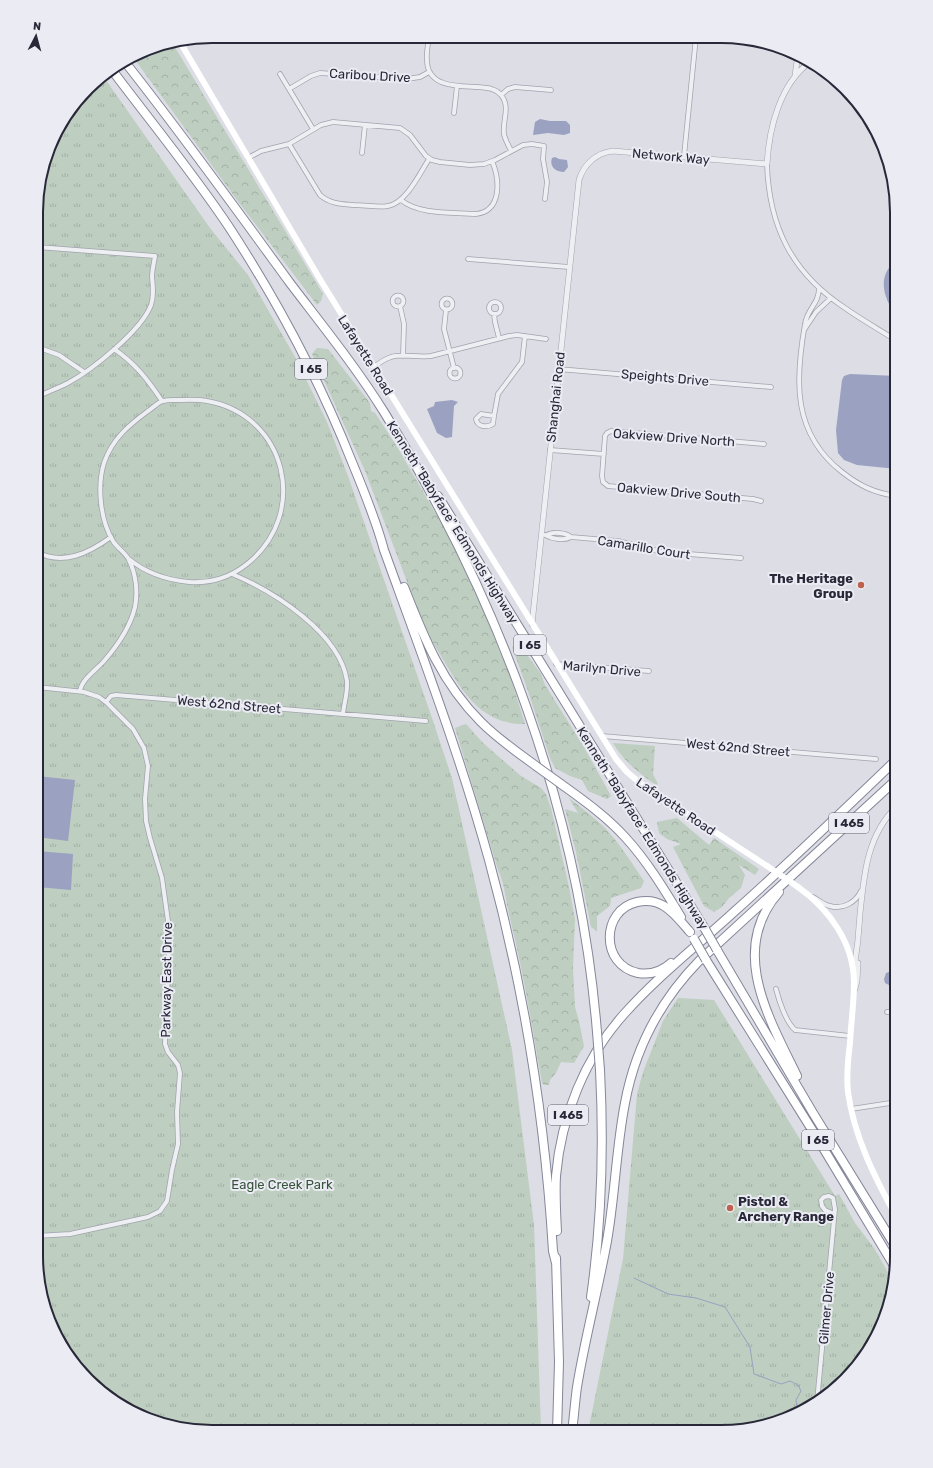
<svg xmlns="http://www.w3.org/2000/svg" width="933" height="1468" font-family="Rubik,sans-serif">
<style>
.forest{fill:url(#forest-crowns)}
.park{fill:url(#park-tufts)}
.water{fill:#9ba1c1}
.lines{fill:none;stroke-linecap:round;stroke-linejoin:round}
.stream{stroke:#9ba1c1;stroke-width:1}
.minor-casing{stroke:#a2a3ae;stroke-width:5.5}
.tertiary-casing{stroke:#a2a3ae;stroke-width:6}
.motorway-casing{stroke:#858799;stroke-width:10}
.minor{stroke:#eeeff3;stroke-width:4}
.tertiary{stroke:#eeeff3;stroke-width:5}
.secondary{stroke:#fff;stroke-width:6}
.motorway{stroke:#fff;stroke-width:8}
.motorway-bridge-casing{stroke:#858799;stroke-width:10;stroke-linecap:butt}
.secondary-bridge{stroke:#fff;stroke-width:6}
.motorway-bridge{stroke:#fff;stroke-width:8}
.poi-dot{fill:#be614d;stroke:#ebecf3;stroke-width:1.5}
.labels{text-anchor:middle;stroke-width:4;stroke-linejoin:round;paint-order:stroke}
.shield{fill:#ebecf3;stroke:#626371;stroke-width:1}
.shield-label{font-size:12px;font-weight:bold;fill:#282839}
.street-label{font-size:13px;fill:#282839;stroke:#ebecf3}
.poi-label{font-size:13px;font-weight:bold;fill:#282839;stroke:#ebecf3;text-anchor:end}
.park-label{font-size:13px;fill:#37533b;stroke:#ebecf3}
.rim{fill:none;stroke:#282839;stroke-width:2}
</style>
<defs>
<pattern id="forest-crowns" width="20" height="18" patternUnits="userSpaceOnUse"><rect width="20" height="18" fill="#becec0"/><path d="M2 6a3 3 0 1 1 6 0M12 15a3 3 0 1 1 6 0" fill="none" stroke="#a3b1a6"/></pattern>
<pattern id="park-tufts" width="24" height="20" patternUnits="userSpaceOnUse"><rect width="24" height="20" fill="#becec0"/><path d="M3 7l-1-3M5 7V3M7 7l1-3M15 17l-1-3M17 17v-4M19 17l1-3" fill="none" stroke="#a3b1a6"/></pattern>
</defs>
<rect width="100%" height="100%" fill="#dcdde5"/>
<!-- forest -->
<path class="forest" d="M 173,44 L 323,294 L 321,301 L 317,305 L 237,200 L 133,57 L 145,49 Z
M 317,348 L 328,349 L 370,403 L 371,411 L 375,413 L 396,445 L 457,550 L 489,622 L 500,653 L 508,669 L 525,724 C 470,725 454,672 427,634 L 365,471 L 312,354 Z
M 519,644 L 541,674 L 545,685 L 584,747 L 611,796 L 607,799 L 588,791 L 582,780 L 570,776 L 555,768 L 550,758 L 527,688 L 512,647 Z
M 466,724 L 483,743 L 521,776 L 541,788 L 546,794 L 551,808 L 569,887 L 575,919 L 573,968 L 575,1007 L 579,1021 L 584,1046 L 574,1063 L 561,1062 L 556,1073 L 550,1080 L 549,1085 L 544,1085 L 542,1083 C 532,1026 523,970 509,914 C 506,901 504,881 498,870 L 455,728 Z
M 613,743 L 655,746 L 653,774 L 658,784 L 656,785 C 639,773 624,762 613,743 Z
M 569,798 C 581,807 592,816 603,826 C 619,842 631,862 644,881 L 641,888 L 611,898 L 610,906 L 597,916 L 597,931 L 591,927 L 576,852 L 565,809 L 578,813 Z
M 677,818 L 709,845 L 714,838 L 759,869 L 755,875 L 739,865 L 745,875 L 741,888 L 729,898 L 722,907 L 714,912 L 704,906 L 673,847 L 681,844 L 667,839 L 659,833 L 657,822 Z"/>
<!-- park -->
<path class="park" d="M 103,76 L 210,228 L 248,275 L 295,357 L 327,422 L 348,476 L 432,718 L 452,778 L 512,1050 L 534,1225 L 541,1431 L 190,1431 L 145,1419 L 105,1396 L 73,1363 L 50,1323 L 36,1256 L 37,190 L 54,134 L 96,80 Z
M 678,998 L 714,1000 L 835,1196 L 839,1194 L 855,1223 L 874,1248 L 894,1283 L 888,1313 L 867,1354 L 828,1395 L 788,1418 L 721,1432 L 588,1432 L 623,1259 L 637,1094 L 643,1072 L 663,1021 Z"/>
<!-- water -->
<path class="water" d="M 540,119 L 550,121 L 566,121 L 570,125 L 570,133 L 564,135 L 548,133 L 533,135 L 535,122 Z
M 555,157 L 559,159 L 567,160 L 568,167 L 564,172 C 556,172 549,167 552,158 Z
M 897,260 L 897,316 C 883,299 876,275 897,260 Z
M 850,374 L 897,376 L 897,469 L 857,465 L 844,460 L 838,453 L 836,430 L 842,380 L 844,376 Z
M 452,400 L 458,402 L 454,406 L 452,437 L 446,438 L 437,433 L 427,409 L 434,406 L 435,402 Z
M 37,776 L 75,780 L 68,841 L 37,837 Z
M 37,851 L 73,854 L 71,890 L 37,887 Z
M 892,971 L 897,972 L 897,989 L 885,983 L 884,979 L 886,973 Z"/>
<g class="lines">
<!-- stream -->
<path class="stream" d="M 634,1278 L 668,1294 L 696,1298 L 725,1307 L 750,1347 L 754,1374 L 781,1384 L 790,1381 L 798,1385 L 801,1391 L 796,1400 L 798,1413"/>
<defs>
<path id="minor" d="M 429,37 C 428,45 426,53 427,61 C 428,88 459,86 478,87 C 487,88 495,88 501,95 C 511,107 502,121 504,134 C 505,140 509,146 511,151
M 280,74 L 313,129
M 289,89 L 311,76 L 320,73 L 407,79 L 420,77 L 429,72
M 501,95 L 508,89 L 515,87 L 551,90
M 454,113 L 457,86
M 289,144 L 320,195 C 330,204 342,204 354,205 C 365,205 378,208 388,206 C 406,203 420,173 429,159
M 362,153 L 365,125
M 684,156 L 696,37
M 248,158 L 261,151 L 289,144 L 321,125 L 333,122 L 400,128 L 410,135 L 426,156 L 432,160 L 440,162 L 470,165 L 484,164 L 495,160 L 523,145 L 532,144 L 544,146 L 543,159 L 547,182 L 545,199
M 767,164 C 769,227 792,273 845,308 C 862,320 880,330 897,341
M 401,200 C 419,215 453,212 476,214 C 502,211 500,180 492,161
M 468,259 L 569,267
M 819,288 C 819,304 807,309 805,324 C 795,380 792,433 842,472 C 860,486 874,493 897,496
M392.5 301a5.5 5.5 0 1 1 11 0a5.5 5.5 0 1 1-11 0Z
M441.5 304a5.5 5.5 0 1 1 11 0a5.5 5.5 0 1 1-11 0Z
M489 308a6 6 0 1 1 12 0a6 6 0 1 1-12 0Z
M 400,306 L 404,324 L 403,356
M 446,310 L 444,329 L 454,368
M 494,314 L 495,322 L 499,338
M 804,330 L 816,312 L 831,298
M 37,347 L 59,355 L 84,372
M 114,349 C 135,363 148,380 162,401
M 374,367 C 379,363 385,359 391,357 C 404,353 418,358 431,356 L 509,336 L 517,335 L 546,339
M449.5 373a5.5 5.5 0 1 1 11 0a5.5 5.5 0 1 1-11 0Z
M 558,369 L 771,387
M 37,397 C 47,392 58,388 68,383 C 92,370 142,330 151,305 C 154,296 153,287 152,277 C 152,270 154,263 155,256 L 37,247
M 481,414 L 494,416 L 493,424 C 487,428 477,427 476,419 Z
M 494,416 L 498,394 L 522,362 L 525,336
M 550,450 L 604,454
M 761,501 L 753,499 L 608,486 L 603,482 L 602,476 L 605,436 L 607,433 L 611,431 L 764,444
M 545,535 C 552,539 564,541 571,537
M 547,535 C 553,531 566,533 571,537 L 618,541 L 662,552 L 741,558
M 37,552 C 63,566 89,553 111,537
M 232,574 C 273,591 340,633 347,681 C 348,692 344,703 343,714
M 556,664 L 649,671
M 80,691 C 82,679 96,670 104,661 C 118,645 130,628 135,607 C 138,592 136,574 129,560 C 126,553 117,548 113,541 C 100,520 97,486 104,463 C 112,439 129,425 148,411 C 153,408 158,402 163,401 C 167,400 171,400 174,400 C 185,400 197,399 207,401 C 287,415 310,514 247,564 C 231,577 210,584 189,582 C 167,580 146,573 129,559
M 106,702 L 111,696 L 116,695 L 426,721
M 602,736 L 876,759
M 813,897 C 819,900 824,905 830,906 C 843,910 856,902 861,891
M 776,989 C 779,1001 786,1022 795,1030 L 850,1036
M 887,1012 L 897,1012
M 851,1109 L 897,1102
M 36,1236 L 70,1234 L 148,1217 L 160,1211 L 167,1201 L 172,1170 L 178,1144 L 177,1112 L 180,1073 L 178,1065 L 168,1052 L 165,1044 L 169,949 L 168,921 L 162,878 L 150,838 L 146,821 L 145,799 L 148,766 L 144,748 L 133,729 L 107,703 L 99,697 L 84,692 L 37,687
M 817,1402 L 835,1209 L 833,1198 L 829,1196 L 824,1197 L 821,1200 L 822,1206 L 825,1210 L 834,1214"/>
<path id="tertiary" d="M 795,75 L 798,55
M 532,624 L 579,180 C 584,164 596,153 613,151 L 767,164 C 769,128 780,84 810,62
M 854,969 C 857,951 859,933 860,914 C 864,874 867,835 897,806
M 855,989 L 857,981 L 858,963"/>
<path id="motorway" d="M 125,62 C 182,134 236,209 290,283 C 322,325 356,367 384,412 C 500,600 579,811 597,1032
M 112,70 C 151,122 193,173 229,227 C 278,302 319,379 352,462 C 364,491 376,520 384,550 C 421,652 460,755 489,860 C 524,988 545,1119 553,1251 L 556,1263
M 438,496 L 705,929
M 404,587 C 424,638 442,683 481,722 C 498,739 517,752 536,766
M 561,784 C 583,800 606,816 625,837 C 647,861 664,889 681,917
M 779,892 C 728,950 769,1018 797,1076
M 717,950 L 813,1113 L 897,1249
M 706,960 L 819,1141 L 896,1269
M 671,963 C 662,971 650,975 638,973 C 600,965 601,910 637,902 C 646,900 656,901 664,906 C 674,912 682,923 690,932
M 557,1231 C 556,1213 555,1194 556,1176 C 561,1117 585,1057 625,1013 C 658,976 698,945 735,911 C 790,862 844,810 897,759
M 556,1258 L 559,1362 L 557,1432
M 591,1297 C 602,1220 604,1147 600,1070
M 572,1432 C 574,1417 575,1401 577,1387 C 585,1338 598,1290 607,1241 C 615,1196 616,1149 625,1103 C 635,1049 661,1000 699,961 L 897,779"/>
</defs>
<!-- minor casing -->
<use href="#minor" class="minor-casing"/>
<!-- tertiary casing -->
<use href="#tertiary" class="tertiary-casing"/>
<!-- motorway casing -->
<use href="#motorway" class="motorway-casing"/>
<!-- minor -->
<use href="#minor" class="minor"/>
<!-- tertiary -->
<use href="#tertiary" class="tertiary"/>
<!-- secondary -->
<path class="secondary" d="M 180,42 L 321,281 L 616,759 L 627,772 L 640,783 L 767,866
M 798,887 C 829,909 854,943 854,983 C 854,1003 851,1023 850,1043 C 848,1059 846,1075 848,1092 C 854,1137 875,1178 897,1218"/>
<!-- motorway -->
<use href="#motorway" class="motorway"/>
<defs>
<path id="motorway-bridge" d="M 536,766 L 561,784
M 705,929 L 717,950
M 694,939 L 706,960
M 597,1032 L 600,1070"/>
</defs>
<!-- motorway-bridge casing -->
<use href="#motorway-bridge" class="motorway-bridge-casing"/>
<!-- secondary-bridge -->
<path class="secondary-bridge" d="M 767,866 L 798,887"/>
<!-- motorway-bridge -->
<use href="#motorway-bridge" class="motorway-bridge"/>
</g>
<!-- markers -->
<g class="poi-dot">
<circle cx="861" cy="585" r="4"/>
<circle cx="730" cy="1208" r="4"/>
</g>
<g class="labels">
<!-- shield labels -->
<g class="shield">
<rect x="295" y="359" width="32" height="20" rx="3"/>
<rect x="514" y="635" width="32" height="20" rx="3"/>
<rect x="829" y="813" width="40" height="20" rx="3"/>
<rect x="548" y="1105" width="40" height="20" rx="3"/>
<rect x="802" y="1130" width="32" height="20" rx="3"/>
</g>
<g class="shield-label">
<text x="311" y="373">I 65</text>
<text x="530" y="649">I 65</text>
<text x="849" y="827">I 465</text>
<text x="568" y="1119">I 465</text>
<text x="818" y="1144">I 65</text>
</g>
<!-- street labels -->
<g class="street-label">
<text transform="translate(370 75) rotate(3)" y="5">Caribou Drive</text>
<text transform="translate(671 156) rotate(5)" y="5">Network Way</text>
<text transform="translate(366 355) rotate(58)" y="5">Lafayette Road</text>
<text transform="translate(665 377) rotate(5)" y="5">Speights Drive</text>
<text transform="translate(555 397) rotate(-84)" y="5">Shanghai Road</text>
<text transform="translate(674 437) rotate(4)" y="5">Oakview Drive North</text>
<text transform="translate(679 492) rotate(5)" y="5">Oakview Drive South</text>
<text transform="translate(453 522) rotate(58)" y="5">Kenneth "Babyface" Edmonds Highway</text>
<text transform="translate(644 547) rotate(9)" y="5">Camarillo Court</text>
<text transform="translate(602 668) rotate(5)" y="5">Marilyn Drive</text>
<text transform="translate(229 704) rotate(5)" y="5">West 62nd Street</text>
<text transform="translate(738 747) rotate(5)" y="5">West 62nd Street</text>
<text transform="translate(676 806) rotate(34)" y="5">Lafayette Road</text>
<text transform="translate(643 828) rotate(58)" y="5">Kenneth "Babyface" Edmonds Highway</text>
<text transform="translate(166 980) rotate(-89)" y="5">Parkway East Drive</text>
<text transform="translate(826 1308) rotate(-85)" y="5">Gilmer Drive</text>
</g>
<!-- poi labels -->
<g class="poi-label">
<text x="853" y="583">The Heritage<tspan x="853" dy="15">Group</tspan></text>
<text x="738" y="1206" text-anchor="start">Pistol &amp;<tspan x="738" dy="15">Archery Range</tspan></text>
</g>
<!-- park labels -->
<g class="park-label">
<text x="282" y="1189">Eagle Creek Park</text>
</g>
</g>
<!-- crop -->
<path d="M0 0H933V1468H0ZM212 43H721A169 169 0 0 1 890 212V1256A169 169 0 0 1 721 1425H212A169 169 0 0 1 43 1256V212A169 169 0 0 1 212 43Z" fill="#ebecf3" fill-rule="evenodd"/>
<path class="rim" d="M212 43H721A169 169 0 0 1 890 212V1256A169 169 0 0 1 721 1425H212A169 169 0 0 1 43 1256V212A169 169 0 0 1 212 43Z"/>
<!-- north arrow -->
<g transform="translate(36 36) rotate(6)" stroke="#ebecf3" stroke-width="3" paint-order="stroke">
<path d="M0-3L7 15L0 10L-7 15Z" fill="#282839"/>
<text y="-6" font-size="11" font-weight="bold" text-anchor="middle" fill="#282839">N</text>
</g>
</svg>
